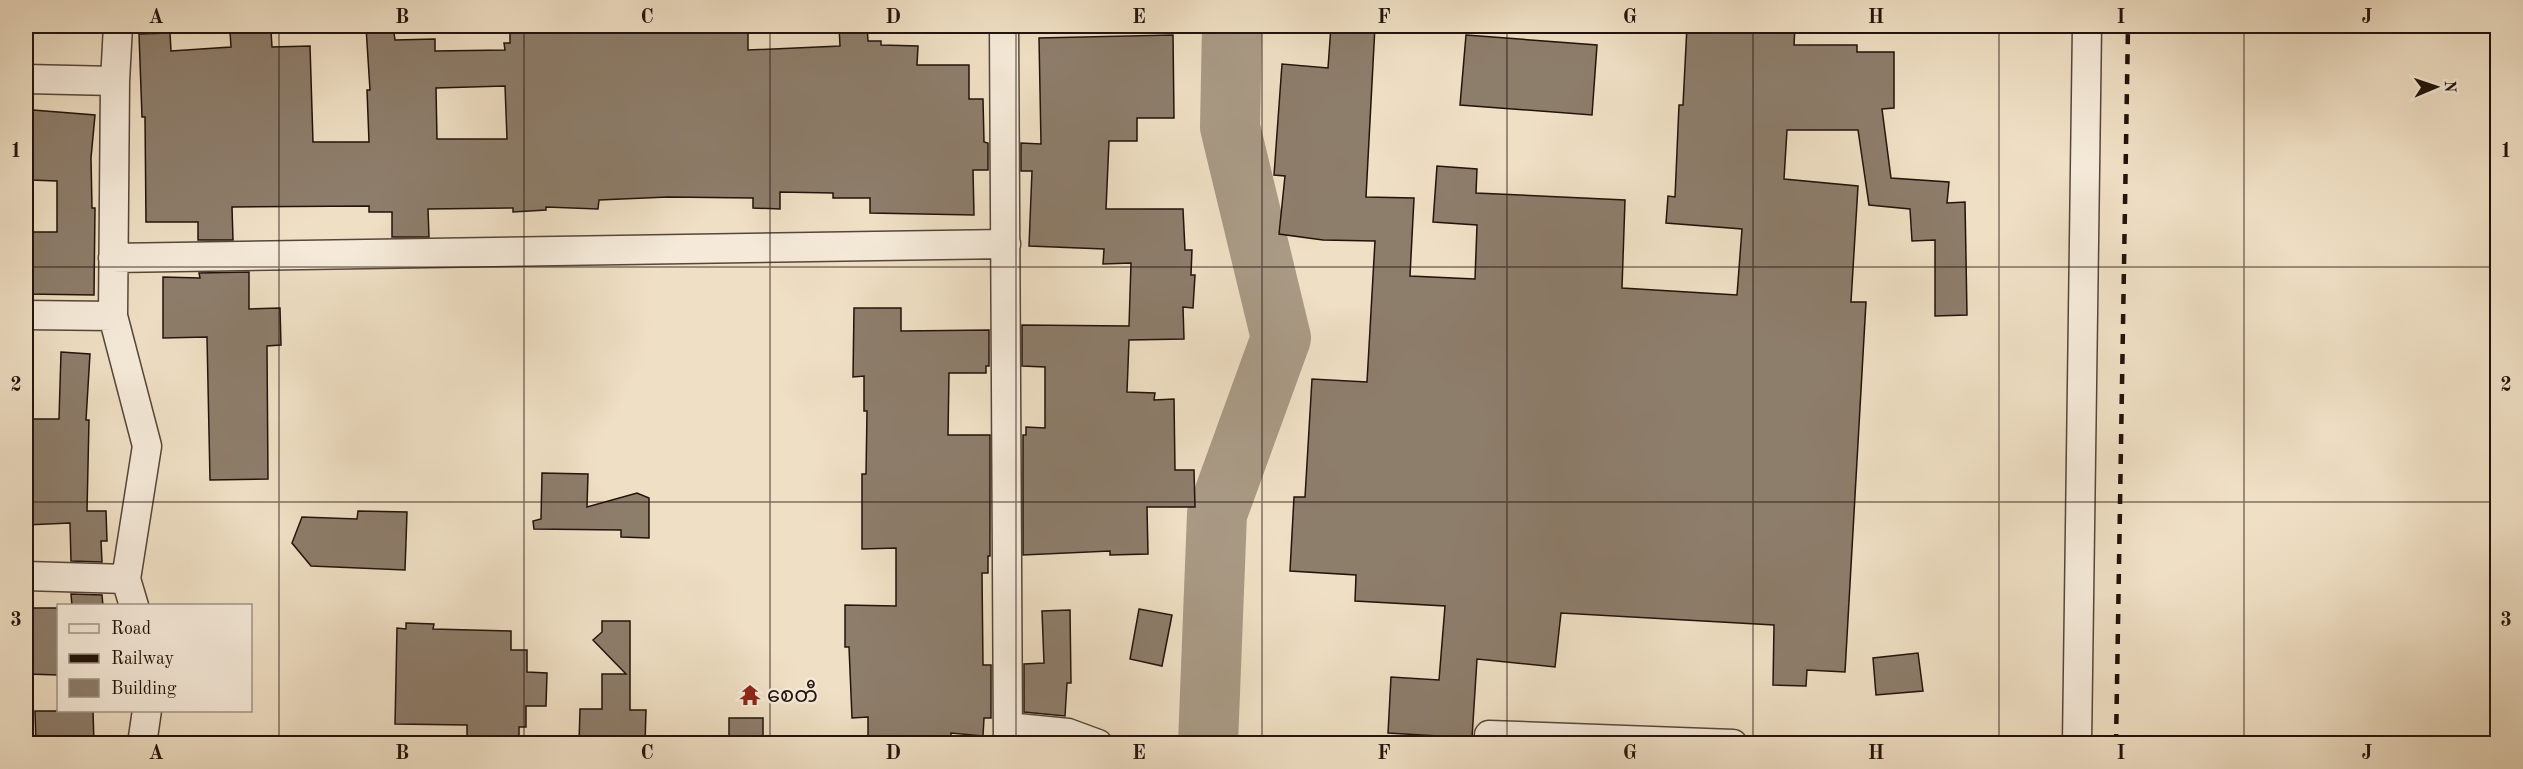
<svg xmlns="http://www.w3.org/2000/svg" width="2523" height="769" font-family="'Old Standard TT','Noto Sans Myanmar',serif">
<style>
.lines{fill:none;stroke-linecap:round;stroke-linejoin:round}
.river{stroke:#a99a85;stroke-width:60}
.building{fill:#8d7d6b;stroke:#22130b;stroke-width:1.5;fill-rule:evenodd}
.minor-casing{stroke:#554639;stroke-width:31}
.minor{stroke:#f5ead9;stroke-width:28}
.rail{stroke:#22130b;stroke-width:4.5;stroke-dasharray:10 10;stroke-linecap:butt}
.grid{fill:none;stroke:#22130b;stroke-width:1.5;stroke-opacity:0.55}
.labels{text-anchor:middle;stroke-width:4.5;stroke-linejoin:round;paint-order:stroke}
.poi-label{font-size:21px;fill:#22130b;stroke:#f5ead9;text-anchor:start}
.neatline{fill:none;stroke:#22130b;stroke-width:2}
.grid-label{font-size:20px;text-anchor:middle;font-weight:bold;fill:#22130b}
</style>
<rect width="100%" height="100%" fill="#efdfc4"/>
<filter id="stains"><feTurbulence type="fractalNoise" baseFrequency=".00333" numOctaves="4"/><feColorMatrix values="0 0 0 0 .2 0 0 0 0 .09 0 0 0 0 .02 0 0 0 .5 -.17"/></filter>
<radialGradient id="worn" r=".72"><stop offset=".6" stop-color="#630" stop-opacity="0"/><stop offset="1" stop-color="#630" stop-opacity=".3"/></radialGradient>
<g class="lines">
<!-- river -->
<path class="river" d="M 1208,744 L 1217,514 L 1281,338 L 1230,127 L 1232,26"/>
</g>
<!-- building -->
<path class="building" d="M 393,26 L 395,40 L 435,39 L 435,51 L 505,50 L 504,43 L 510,43 L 510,26 L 696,26 L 696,29 L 748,29 L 748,50 L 840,46 L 839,26 L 867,26 L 868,41 L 881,41 L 881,45 L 918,46 L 917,65 L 969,65 L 969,99 L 983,99 L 984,142 L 988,143 L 988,170 L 973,170 L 974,215 L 870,213 L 870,198 L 833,198 L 833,193 L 780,192 L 780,209 L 753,208 L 753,198 L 668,197 L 599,200 L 598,209 L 546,207 L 546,210 L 513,212 L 513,208 L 428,209 L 429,237 L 392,237 L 392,212 L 369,212 L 369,206 L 232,207 L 233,240 L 198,240 L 198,222 L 146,222 L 145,117 L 142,117 L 139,34 L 170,33 L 171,51 L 231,47 L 230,31 L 271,31 L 272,47 L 310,46 L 313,142 L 369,142 L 367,90 L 370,90 L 366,27 ZM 505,86 L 507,139 L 437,139 L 436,88 Z
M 1331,26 L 1375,26 L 1366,197 L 1414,198 L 1410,276 L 1475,279 L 1477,225 L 1433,222 L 1437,166 L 1477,169 L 1476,193 L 1625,200 L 1622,288 L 1737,295 L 1742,229 L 1666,223 L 1668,196 L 1675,197 L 1679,105 L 1683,105 L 1687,26 L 1795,26 L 1794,45 L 1857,45 L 1857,52 L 1894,52 L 1894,108 L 1882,109 L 1891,178 L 1949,182 L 1947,203 L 1965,202 L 1967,315 L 1935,316 L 1935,240 L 1912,241 L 1910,209 L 1869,205 L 1858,130 L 1787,130 L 1784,179 L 1858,186 L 1851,302 L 1866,302 L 1845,672 L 1807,670 L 1806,686 L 1773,685 L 1774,625 L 1561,613 L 1555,667 L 1477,659 L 1472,738 L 1388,733 L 1391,677 L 1439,680 L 1445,606 L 1355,601 L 1356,575 L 1290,571 L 1294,497 L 1305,497 L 1312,379 L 1367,382 L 1375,241 L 1323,240 L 1279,234 L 1285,176 L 1274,175 L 1282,64 L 1328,68 Z
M 1173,35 L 1174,118 L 1137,118 L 1137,141 L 1109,141 L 1106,209 L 1183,209 L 1185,250 L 1192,250 L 1191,275 L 1195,275 L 1193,308 L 1183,307 L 1184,339 L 1129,340 L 1127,392 L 1155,393 L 1154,400 L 1174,399 L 1175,470 L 1194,470 L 1195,507 L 1147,507 L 1148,554 L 1110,555 L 1110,551 L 1023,555 L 1023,435 L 1026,435 L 1026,427 L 1045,428 L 1045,367 L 1022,366 L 1022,325 L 1129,326 L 1131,263 L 1103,264 L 1104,249 L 1029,246 L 1032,171 L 1021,171 L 1021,143 L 1041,144 L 1039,38 Z
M 1466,35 L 1597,45 L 1592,115 L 1460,105 Z
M 33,110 L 95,115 L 91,158 L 92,208 L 95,208 L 94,295 L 26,294 L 26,232 L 57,232 L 57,181 L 31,180 Z
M 249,272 L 249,309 L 280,308 L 281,345 L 267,346 L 268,479 L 210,480 L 207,337 L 163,338 L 163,277 L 200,278 L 199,273 Z
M 854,308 L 901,308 L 901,331 L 989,330 L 989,366 L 986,366 L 986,373 L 949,373 L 948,435 L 990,435 L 990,556 L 988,556 L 988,573 L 982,573 L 983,665 L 991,665 L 991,718 L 984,718 L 983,736 L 951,733 L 951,744 L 868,742 L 868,717 L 852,718 L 849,647 L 845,647 L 845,605 L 896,606 L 896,548 L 862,549 L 862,474 L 866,474 L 867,411 L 864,411 L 864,376 L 853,377 Z
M 61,352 L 90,354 L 86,420 L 89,420 L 87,511 L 106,511 L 107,541 L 101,541 L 102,562 L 71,561 L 70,523 L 26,525 L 26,419 L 59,419 Z
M 542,473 L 588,474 L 587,507 L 637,493 L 649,498 L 649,538 L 621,537 L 621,530 L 534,529 L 533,521 L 541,519 Z
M 358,511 L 407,512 L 405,570 L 311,566 L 292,543 L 302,517 L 357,519 Z
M 71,594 L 102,595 L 103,606 L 72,606 Z
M 26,608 L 58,608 L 58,675 L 26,674 Z
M 1139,609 L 1172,615 L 1162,666 L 1130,659 Z
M 1070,610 L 1071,683 L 1067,683 L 1065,716 L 1024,712 L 1024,664 L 1044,663 L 1042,611 Z
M 602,621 L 630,621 L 630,710 L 646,710 L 645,744 L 579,744 L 580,709 L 602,709 L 602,674 L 626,674 L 593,640 L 602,632 Z
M 406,623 L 434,624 L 433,629 L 511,631 L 511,650 L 527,650 L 527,672 L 547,673 L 546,706 L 526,706 L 526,727 L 519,727 L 519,744 L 467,744 L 467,725 L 395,724 L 397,628 L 406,629 Z
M 1918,653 L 1923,691 L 1876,695 L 1873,658 Z
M 35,711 L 93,711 L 94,744 L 36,744 Z
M 729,718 L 763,718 L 763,744 L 729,744 Z"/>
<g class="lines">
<defs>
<path id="minor" d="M 118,26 L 115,81 L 113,316 L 147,446 L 126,579 L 134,606
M 1004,26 L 1008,744
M 26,79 L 115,81
M 113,258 L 1006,244
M 26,315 L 113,316
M 26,576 L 126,579
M 1009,727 L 1068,733 L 1098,744
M 1489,735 L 1733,744
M 142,744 L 147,710
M 2077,744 L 2087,26"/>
</defs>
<!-- minor casing -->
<use href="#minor" class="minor-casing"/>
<!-- minor -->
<use href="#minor" class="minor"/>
<!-- rail -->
<path class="rail" d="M 2116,744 L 2128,26"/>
</g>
<!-- grid -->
<path class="grid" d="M 279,26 L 279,744M 524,26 L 524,744M 770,26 L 770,744M 1016,26 L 1016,744M 1262,26 L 1262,744M 1507,26 L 1507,744M 1753,26 L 1753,744M 1999,26 L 1999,744M 2244,26 L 2244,744M 26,267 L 2498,267M 26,502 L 2498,502"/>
<!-- icons -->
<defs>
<symbol id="temple-bare" viewBox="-9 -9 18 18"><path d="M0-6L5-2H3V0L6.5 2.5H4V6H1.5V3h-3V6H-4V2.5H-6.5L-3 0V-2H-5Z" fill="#8f2418" stroke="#f5ead9" stroke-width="2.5" paint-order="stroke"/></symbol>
</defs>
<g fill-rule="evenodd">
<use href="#temple-bare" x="735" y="680" width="30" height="30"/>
</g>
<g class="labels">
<!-- poi labels -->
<g class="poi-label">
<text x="767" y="702">စေတီ</text>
</g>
</g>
<!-- margin -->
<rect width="2523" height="769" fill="none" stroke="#efdfc4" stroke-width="66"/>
<!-- legend -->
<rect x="57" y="604" width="195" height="108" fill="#f5ead9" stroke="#a19487" stroke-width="1.5"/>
<rect x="69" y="624" width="30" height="9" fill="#f5ead9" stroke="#a19487" stroke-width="1.5"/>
<text x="111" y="634" font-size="18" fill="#22130b">Road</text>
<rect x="69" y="654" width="30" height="9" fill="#22130b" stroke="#a19487" stroke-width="1.5"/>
<text x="111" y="664" font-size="18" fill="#22130b">Railway</text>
<rect x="69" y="679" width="30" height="18" fill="#8d7d6b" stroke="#a19487" stroke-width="1.5"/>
<text x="111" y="694" font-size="18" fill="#22130b">Building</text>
<!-- north arrow -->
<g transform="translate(2436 87) rotate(88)" stroke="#f5ead9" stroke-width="4.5" paint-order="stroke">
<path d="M0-4.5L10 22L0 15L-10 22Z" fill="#22130b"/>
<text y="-9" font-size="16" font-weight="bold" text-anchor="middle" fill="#22130b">N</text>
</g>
<rect x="33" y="33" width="2457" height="703" class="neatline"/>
<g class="grid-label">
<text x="156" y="23">A</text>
<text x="402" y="23">B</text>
<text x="647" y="23">C</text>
<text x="893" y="23">D</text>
<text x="1139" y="23">E</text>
<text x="1384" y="23">F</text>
<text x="1630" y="23">G</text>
<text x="1876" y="23">H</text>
<text x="2121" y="23">I</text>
<text x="2367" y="23">J</text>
<text x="16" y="157">1</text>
<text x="2506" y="157">1</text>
<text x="16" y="391">2</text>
<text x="2506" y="391">2</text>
<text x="16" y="626">3</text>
<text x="2506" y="626">3</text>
<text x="156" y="759">A</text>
<text x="402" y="759">B</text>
<text x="647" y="759">C</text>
<text x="893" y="759">D</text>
<text x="1139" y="759">E</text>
<text x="1384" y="759">F</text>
<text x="1630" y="759">G</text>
<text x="1876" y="759">H</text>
<text x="2121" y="759">I</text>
<text x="2367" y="759">J</text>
</g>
<rect width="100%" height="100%" filter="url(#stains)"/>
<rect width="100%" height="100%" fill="url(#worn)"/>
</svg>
